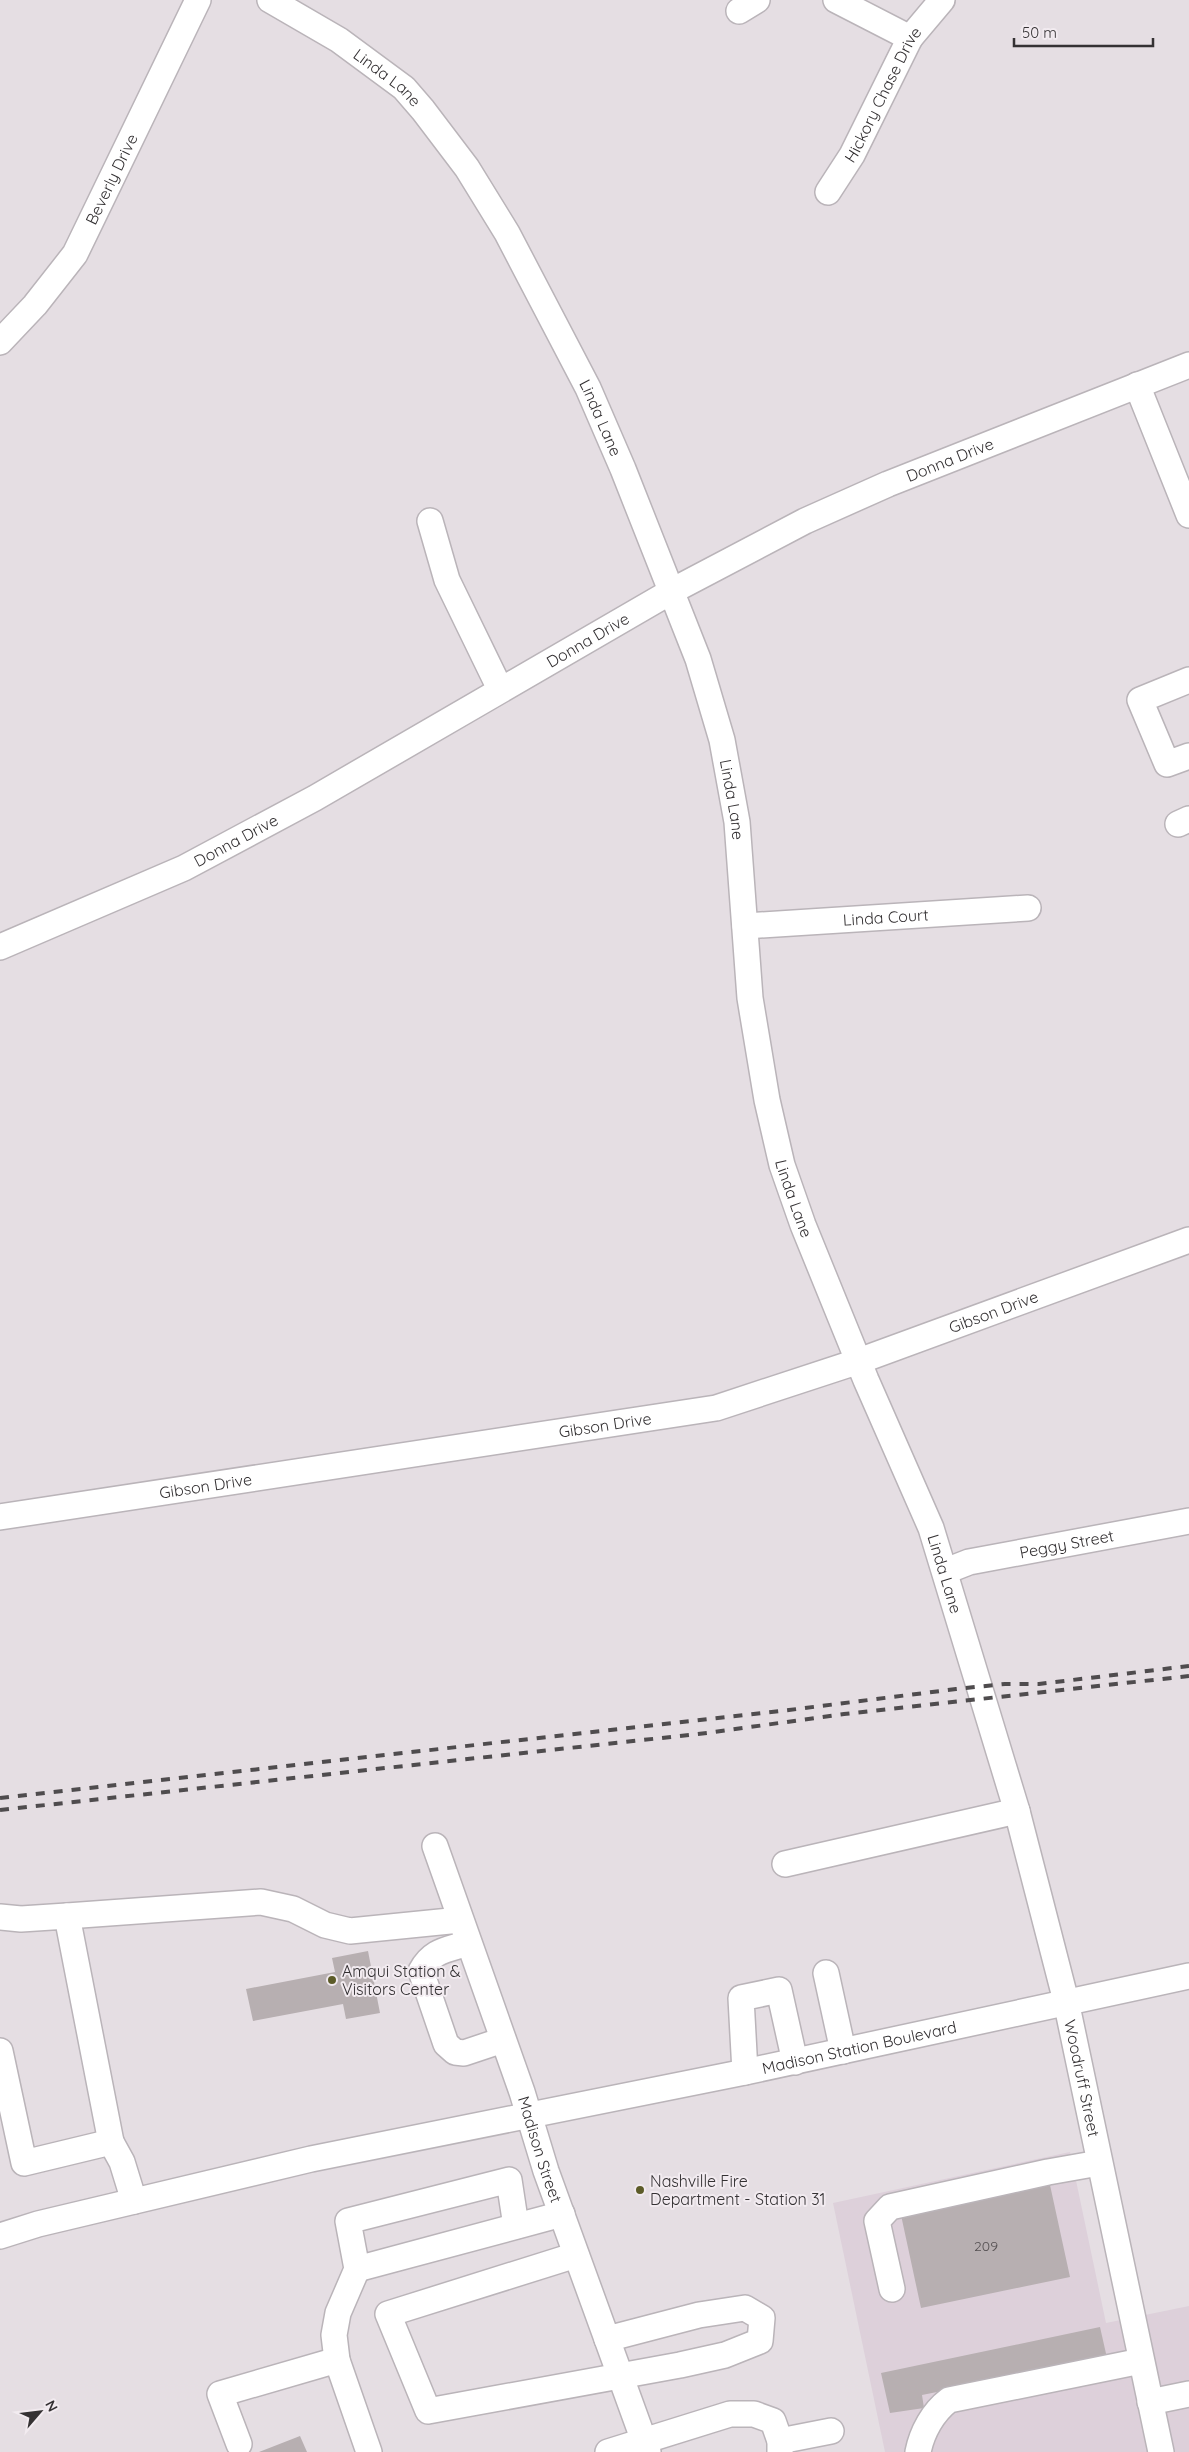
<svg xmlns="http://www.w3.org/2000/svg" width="1189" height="2452" font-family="Quicksand,sans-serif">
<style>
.built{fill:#ddd0da}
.building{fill:#b7afb1}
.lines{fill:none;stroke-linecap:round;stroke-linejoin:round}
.minor-casing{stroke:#bab4b9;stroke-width:28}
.minor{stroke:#fff;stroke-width:25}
.rail{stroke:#4f4c4e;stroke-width:4;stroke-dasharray:9 9;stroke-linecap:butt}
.poi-dot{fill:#5c5b28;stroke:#f2ebf0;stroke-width:2}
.labels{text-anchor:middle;stroke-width:4;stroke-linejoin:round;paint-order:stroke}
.number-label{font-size:14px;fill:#555052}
.street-label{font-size:16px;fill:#343133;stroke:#f2ebf0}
.poi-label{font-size:16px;fill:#343133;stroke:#f2ebf0;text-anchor:start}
</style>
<rect width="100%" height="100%" fill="#e5dee3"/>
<!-- built -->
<path class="built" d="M 1070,2152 L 1106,2323 L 1189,2306 L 1189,2452 L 885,2452 L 833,2203 Z"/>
<!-- building -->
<path class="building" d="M 368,1951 L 380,2013 L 346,2019 L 343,2004 L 253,2021 L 246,1989 L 335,1972 L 332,1958 Z
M 1050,2185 L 1070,2277 L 921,2308 L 901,2215 Z
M 1100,2327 L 1107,2358 L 922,2395 L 924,2408 L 890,2413 L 881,2373 Z
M 300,2436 L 307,2452 L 259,2452 Z"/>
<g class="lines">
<defs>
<g id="minor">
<path id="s1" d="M 270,0 L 339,40 L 404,88 L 423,110 L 467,168 L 507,233 L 588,388 L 623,469 L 698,659 L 722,740 L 737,822 L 750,998 L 767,1100 L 782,1165 L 803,1225 L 866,1380 L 931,1528 L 1017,1811 L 1066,2001 L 1161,2452"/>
<path d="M 836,0 L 910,38"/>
<path d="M 739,11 L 757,0"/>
<path id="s2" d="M 828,192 L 852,155 L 910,38 L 942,0"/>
<path id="s3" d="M 0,342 L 35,305 L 75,254 L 198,0"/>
<path d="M 1137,385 L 1189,515"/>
<path d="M 430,521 L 447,580 L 500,689"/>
<path d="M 1189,680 L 1140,700 L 1167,764 L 1189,756"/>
<path d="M 1178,824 L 1189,819"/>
<path id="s4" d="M 745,926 L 1028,908"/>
<path id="s5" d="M 0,947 L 184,868 L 315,798 L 672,591 L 805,521 L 888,484 L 1189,365"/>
<path id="s6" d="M 0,1517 L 716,1408 L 859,1361 L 1189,1240"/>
<path id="s7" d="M 946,1571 L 969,1562 L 1189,1521"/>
<path id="s8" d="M 435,1846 L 522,2092 L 546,2171 L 648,2452"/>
<path d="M 785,1864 L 1017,1811"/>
<path d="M 67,1916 L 261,1902 L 293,1909 L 325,1925 L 350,1931 L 460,1920"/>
<path d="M 0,1917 L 21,1919 L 67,1916 L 111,2142"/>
<path d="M 468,1943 C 447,1950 432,1950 421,1971 L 446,2044 L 455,2052 L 464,2053 L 503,2040"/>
<path d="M 826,1973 L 843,2051"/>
<path d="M 0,2051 L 24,2163 L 111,2142 L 122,2162 L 134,2201"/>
<path d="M 745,2072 L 741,1998 L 779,1990 L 795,2062"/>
<path id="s9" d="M 0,2236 L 38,2224 L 311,2159 L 745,2072 L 1189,1976"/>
<path d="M 576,2255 L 388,2314 L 428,2411 L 680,2365 L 725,2355 L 760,2341 L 762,2318 L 745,2308 L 699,2315 L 607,2339"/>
<path d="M 357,2269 L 562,2214"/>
<path d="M 892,2289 L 877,2221 L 890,2207 L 1048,2172 L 1099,2163"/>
<path d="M 1150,2402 L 1189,2394"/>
<path d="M 780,2441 L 831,2431"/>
<path d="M 239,2444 L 220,2394 L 337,2360"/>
<path d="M 369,2452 L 337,2360 L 334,2335 L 338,2313 L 357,2269 L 348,2221 L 509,2180 L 516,2226"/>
<path d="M 608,2452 L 730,2414 L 754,2414 L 773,2421 L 780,2441 L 780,2452"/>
<path d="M 918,2452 C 922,2432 933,2412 949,2400 L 1141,2361"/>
</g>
</defs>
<!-- minor casing -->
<use href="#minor" class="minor-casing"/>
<!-- minor -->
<use href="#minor" class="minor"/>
<!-- rail -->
<path class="rail" d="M 0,1798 L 789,1710 L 956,1689 L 1005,1684 L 1039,1684 L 1189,1666
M 0,1810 L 707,1733 L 844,1714 L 1189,1676"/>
</g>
<!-- markers -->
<g class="poi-dot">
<circle cx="332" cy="1980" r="5"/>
<circle cx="640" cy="2190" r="5"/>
</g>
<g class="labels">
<!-- number labels -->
<g class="number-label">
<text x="986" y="2251">209</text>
</g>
<!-- street labels -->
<g class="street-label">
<text dy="6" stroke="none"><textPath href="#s1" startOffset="141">Linda Lane</textPath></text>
<text dy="6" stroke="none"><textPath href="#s2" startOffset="112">Hickory Chase Drive</textPath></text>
<text dy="6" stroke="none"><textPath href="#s3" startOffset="199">Beverly Drive</textPath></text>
<text dy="6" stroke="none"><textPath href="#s1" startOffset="546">Linda Lane</textPath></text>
<text dy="6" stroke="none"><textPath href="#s5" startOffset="1069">Donna Drive</textPath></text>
<text dy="6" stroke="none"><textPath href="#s5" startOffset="664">Donna Drive</textPath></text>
<text dy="6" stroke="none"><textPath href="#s1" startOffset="951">Linda Lane</textPath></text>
<text dy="6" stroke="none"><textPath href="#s5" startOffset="259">Donna Drive</textPath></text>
<text dy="6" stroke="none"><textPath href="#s4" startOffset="141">Linda Court</textPath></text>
<text dy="6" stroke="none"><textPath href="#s1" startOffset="1356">Linda Lane</textPath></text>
<text dy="6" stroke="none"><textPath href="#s6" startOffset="1018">Gibson Drive</textPath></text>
<text dy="6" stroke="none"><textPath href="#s6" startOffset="612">Gibson Drive</textPath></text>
<text dy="6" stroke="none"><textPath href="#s6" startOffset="208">Gibson Drive</textPath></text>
<text dy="6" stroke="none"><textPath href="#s7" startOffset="124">Peggy Street</textPath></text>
<text dy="6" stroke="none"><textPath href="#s1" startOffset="1761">Linda Lane</textPath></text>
<text dy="6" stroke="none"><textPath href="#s9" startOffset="880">Madison Station Boulevard</textPath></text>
<text dy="6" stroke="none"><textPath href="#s1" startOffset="2284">Woodruff Street</textPath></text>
<text dy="6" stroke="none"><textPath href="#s8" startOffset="321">Madison Street</textPath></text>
</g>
<!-- poi labels -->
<g class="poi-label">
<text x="342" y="1977">Amqui Station &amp;<tspan x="342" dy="18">Visitors Center</tspan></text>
<text x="650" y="2187">Nashville Fire<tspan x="650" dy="18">Department - Station 31</tspan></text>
</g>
</g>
<!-- north arrow -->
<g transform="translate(40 2412) rotate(62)" stroke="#f2ebf0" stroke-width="4" paint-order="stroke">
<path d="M0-4L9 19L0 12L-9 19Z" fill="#343133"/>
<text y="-8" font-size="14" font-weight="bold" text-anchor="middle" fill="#343133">N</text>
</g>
<!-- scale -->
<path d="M1014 38v8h139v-8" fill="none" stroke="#343133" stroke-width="2.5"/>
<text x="1022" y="38" font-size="15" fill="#343133" stroke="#f2ebf0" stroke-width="4" paint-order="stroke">50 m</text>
</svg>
